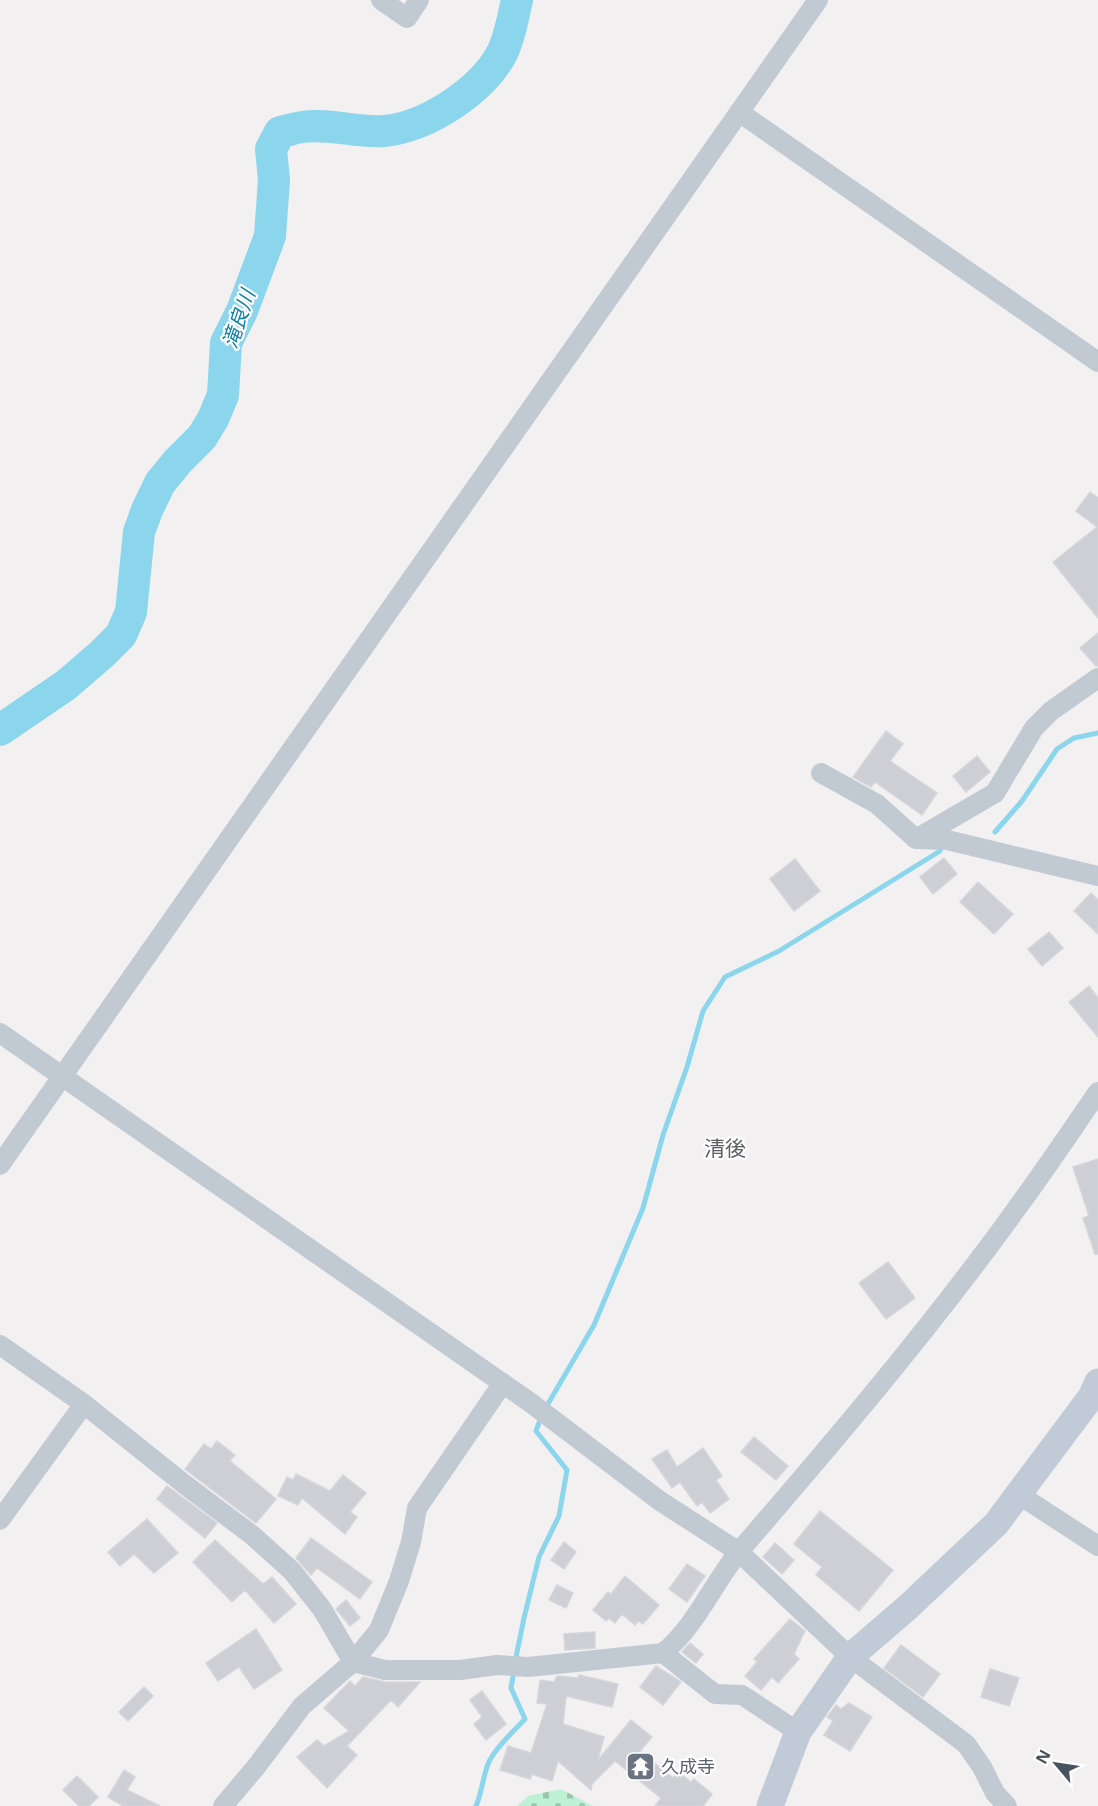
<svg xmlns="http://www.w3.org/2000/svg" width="1098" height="1806" font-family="'Open Sans','Noto Sans JP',sans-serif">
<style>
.cemetery{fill:url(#cemetery-stones)}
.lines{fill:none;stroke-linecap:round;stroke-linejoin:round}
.stream{stroke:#8bd5ed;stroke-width:5}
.river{stroke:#8bd5ed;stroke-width:32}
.building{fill:#cdcfd5;stroke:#d4d6db;stroke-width:1.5}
.street{stroke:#c1cad2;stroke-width:20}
.secondary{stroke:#c1cbd7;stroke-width:27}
.labels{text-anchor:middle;stroke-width:4.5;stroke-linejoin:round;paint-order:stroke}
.worship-label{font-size:18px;fill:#5b616d;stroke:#fff;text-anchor:start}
.water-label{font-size:20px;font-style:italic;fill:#0b80a6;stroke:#fff}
.quarter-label{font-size:21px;fill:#5c6065;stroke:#fff}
</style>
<defs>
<pattern id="cemetery-stones" width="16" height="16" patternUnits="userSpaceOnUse" patternTransform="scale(1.5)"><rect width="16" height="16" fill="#bef0d3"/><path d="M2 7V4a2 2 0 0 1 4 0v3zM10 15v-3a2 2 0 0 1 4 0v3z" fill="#9cc5ae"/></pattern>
</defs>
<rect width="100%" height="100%" fill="#f2f0f0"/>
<!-- cemetery -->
<path class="cemetery" d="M 561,1789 L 593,1806 L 517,1806 L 528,1796 Z"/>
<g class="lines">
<!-- stream -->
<path class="stream" d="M 995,832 L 1022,801 L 1057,749 L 1074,738 L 1098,733
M 545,1409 L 594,1325 L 643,1208 L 663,1135 L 687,1067 L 703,1011 L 725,977 L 779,951 L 940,851
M 515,1662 L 524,1618 L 539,1557 L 559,1516 L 567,1470 L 536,1431 L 541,1417
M 476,1806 C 482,1792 483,1777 488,1764 C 494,1749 514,1731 525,1719 L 511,1688 L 514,1671"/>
<!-- river -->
<path class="river" d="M 0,730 L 66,685 L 102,654 L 121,635 L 131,612 L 139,532 L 147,510 L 160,483 L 178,461 L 202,437 L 213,419 L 223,395 L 226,343 L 242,311 L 270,236 L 274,180 L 271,149 L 280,132 C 287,131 295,128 302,127 C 329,123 357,133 384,131 C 427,127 482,91 502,53 C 510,37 513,17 517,0"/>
</g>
<!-- building -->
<path class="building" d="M 1090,492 L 1098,498 L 1098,618 L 1053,562 L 1097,527 L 1076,511 Z
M 1098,633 L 1098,666 L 1096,666 L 1080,648 Z
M 886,731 L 903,744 L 890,761 L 937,793 L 922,815 L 875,782 L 871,787 L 853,777 Z
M 977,756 L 990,772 L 966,792 L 953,776 Z
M 944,858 L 957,874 L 933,894 L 920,877 Z
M 795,859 L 820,891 L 794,911 L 770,879 Z
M 978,882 L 1013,914 L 994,934 L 960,902 Z
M 1091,893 L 1098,900 L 1098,934 L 1074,911 Z
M 1049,932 L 1063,948 L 1042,966 L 1028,949 Z
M 1089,986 L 1098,998 L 1098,1037 L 1069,1002 Z
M 1098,1159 L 1098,1254 L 1095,1254 L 1083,1218 L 1089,1216 L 1073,1167 Z
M 888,1262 L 915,1298 L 886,1319 L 859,1283 Z
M 754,1437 L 788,1466 L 776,1480 L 741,1452 Z
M 217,1441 L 235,1455 L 230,1461 L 276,1499 L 256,1523 L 185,1469 L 204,1444 L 211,1449 Z
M 703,1448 L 722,1476 L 716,1480 L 729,1499 L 710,1513 L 702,1502 L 697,1506 L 680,1482 L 672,1488 L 652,1459 L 667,1450 L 677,1467 Z
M 296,1474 L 330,1491 L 343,1475 L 366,1493 L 350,1512 L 357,1517 L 345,1534 L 302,1498 L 298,1505 L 278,1496 L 287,1477 L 293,1480 Z
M 167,1486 L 217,1523 L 205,1538 L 157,1499 Z
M 820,1511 L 893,1570 L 859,1611 L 816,1575 L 822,1567 L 794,1544 Z
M 147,1519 L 178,1553 L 154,1573 L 134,1554 L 120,1566 L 108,1552 Z
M 311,1538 L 372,1582 L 360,1599 L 317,1568 L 311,1575 L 296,1558 Z
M 215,1540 L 263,1584 L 272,1577 L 296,1604 L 274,1623 L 245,1590 L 232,1602 L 193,1562 Z
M 564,1542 L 576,1552 L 564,1569 L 551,1560 Z
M 775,1543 L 794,1560 L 782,1574 L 763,1557 Z
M 687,1564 L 705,1576 L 687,1602 L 669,1589 Z
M 625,1576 L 659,1605 L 643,1624 L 638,1621 L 635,1625 L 622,1614 L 615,1623 L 609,1618 L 606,1621 L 593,1610 L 608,1592 L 611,1594 Z
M 557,1585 L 573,1593 L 566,1608 L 549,1600 Z
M 346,1600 L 360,1618 L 350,1626 L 336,1609 Z
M 790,1619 L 805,1631 L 794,1654 L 799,1659 L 778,1683 L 772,1677 L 761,1690 L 745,1676 L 757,1662 L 754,1659 Z
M 256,1629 L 282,1670 L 254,1689 L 239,1667 L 218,1681 L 206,1663 Z
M 595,1632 L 595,1648 L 565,1650 L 564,1634 Z
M 690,1643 L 703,1654 L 696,1663 L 682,1652 Z
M 901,1645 L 940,1674 L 923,1697 L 884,1668 Z
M 656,1666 L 681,1682 L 663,1705 L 640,1687 Z
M 990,1669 L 1019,1678 L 1009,1706 L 981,1697 Z
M 579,1675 L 618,1684 L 612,1707 L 566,1696 L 563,1724 L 604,1737 L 598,1760 L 631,1720 L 652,1737 L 640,1751 L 673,1778 L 678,1772 L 691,1782 L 694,1779 L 712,1794 L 703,1806 L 655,1806 L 661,1798 L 615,1761 L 592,1784 L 591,1790 L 558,1761 L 552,1781 L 532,1774 L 530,1779 L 500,1770 L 508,1746 L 531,1753 L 547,1704 L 537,1703 L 540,1680 L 554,1682 L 557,1676 L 578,1678 Z
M 363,1677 L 385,1682 L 420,1682 L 398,1707 L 391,1700 L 347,1746 L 357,1755 L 327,1788 L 297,1757 L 317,1740 L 324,1746 L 349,1731 L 324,1708 L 350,1681 L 355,1686 Z
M 144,1687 L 153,1696 L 128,1721 L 119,1712 Z
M 482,1691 L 506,1724 L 486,1740 L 474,1724 L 482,1717 L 470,1700 Z
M 849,1703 L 872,1717 L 850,1751 L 824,1735 L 833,1721 L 827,1717 L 836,1705 L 841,1709 Z
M 124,1770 L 135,1777 L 127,1790 L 160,1806 L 123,1806 L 108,1797 Z
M 77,1776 L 98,1797 L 89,1806 L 79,1806 L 63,1790 Z"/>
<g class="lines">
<!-- street -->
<path class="street" d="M 381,0 L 407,18 L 419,0
M 739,112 L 1098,362
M 821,773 L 877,804 L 916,839 L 947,840 L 1098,876
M 916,839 L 995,793 L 1034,728 L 1051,711 L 1098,678
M 0,1033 L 531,1403 L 660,1501 L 739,1552 L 850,1657 L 966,1744 L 982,1767 L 995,1793 L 1007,1806
M 0,1165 L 818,0
M 0,1345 L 84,1404 L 184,1484 L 252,1535 L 292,1571 L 322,1609 L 353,1662 L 379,1630 L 399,1581 L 411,1542 L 417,1508 L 503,1383
M 1018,1494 L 1098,1546
M 0,1520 L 84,1404
M 663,1653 L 715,1694 L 742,1695 L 798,1732
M 223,1806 L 256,1767 L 302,1706 L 353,1662 L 385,1670 L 460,1670 L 497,1665 L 528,1667 L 663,1653 C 698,1624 713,1582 742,1548 C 837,1438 932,1326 1017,1208 C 1045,1170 1071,1131 1098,1092"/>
<!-- secondary -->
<path class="secondary" d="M 770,1806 L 798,1732 L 850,1657 L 908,1607 L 996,1524 L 1091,1397 L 1098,1382"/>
</g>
<!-- icons -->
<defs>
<symbol id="temple-square" viewBox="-11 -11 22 22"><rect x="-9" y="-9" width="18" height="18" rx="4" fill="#6b7280" stroke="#fff"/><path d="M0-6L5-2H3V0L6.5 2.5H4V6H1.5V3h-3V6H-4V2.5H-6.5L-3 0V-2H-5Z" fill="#fff"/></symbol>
</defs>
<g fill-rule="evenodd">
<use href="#temple-square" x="624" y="1750" width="33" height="33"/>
</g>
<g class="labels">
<!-- worship labels -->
<g class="worship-label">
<text x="661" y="1773">久成寺</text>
</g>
<!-- water labels -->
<g class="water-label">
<text transform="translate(239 319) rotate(-71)" y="7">滝良川</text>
</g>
<!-- quarter labels -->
<g class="quarter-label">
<text x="725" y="1156">清後</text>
</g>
</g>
<!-- north arrow -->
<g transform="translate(1056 1764) rotate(299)" stroke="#ffffff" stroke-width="4.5" paint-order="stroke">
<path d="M0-4.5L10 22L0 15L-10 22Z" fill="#48535e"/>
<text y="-9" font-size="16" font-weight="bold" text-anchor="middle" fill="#48535e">N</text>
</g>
</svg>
